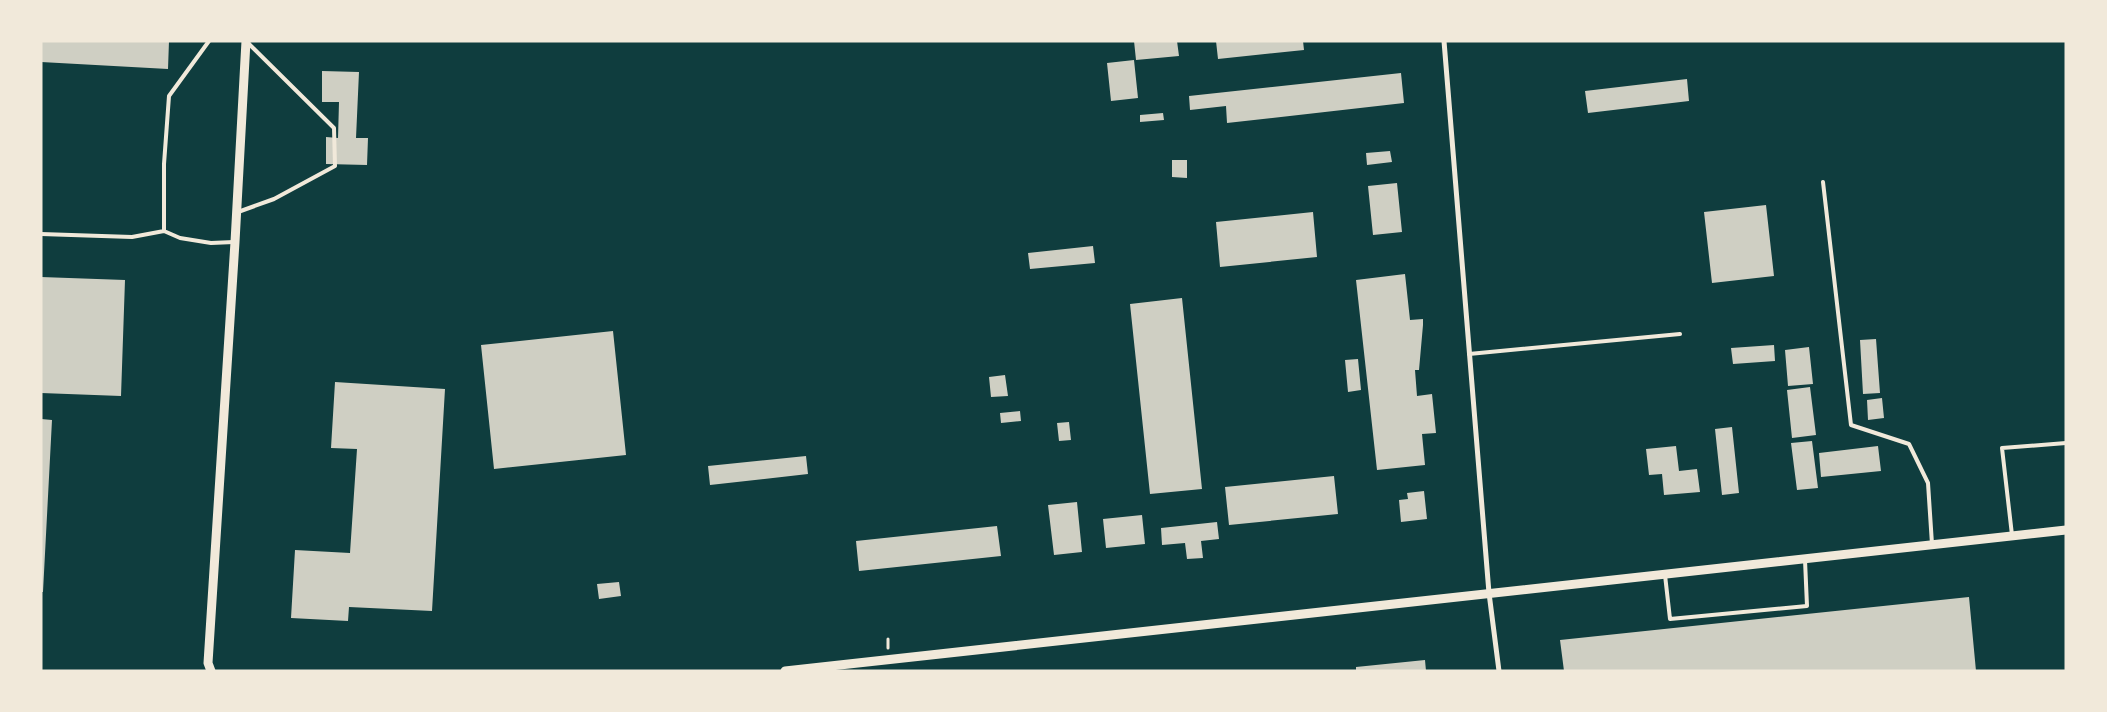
<svg xmlns="http://www.w3.org/2000/svg" width="2107" height="712" font-family="Commissioner,sans-serif">
<style>
.building{fill:#cfcfc3}
.lines{fill:none;stroke-linecap:round;stroke-linejoin:round}
.path{stroke:#f1e9da;stroke-width:3}
.service{stroke:#f1e9da;stroke-width:4}
.minor{stroke:#f1e9da;stroke-width:5}
.tertiary{stroke:#f1e9da;stroke-width:9}
</style>
<rect width="100%" height="100%" fill="#0f3d3e"/>
<!-- building -->
<path class="building" d="M 41,41 L 169,41 L 168,69 L 41,62 Z
M 1134,41 L 1177,41 L 1179,56 L 1136,60 Z
M 1216,41 L 1303,41 L 1304,50 L 1218,59 Z
M 1134,60 L 1138,98 L 1111,101 L 1107,63 Z
M 322,71 L 359,72 L 356,138 L 368,138 L 367,165 L 326,164 L 326,137 L 338,138 L 339,102 L 322,102 Z
M 1401,73 L 1404,103 L 1227,123 L 1226,106 L 1190,110 L 1189,96 Z
M 1687,79 L 1689,101 L 1588,113 L 1585,91 Z
M 1163,113 L 1164,120 L 1140,122 L 1140,115 Z
M 1390,151 L 1392,162 L 1367,165 L 1366,153 Z
M 1172,160 L 1187,160 L 1187,178 L 1172,177 Z
M 1397,183 L 1402,232 L 1373,235 L 1368,186 Z
M 1766,205 L 1774,276 L 1712,283 L 1704,212 Z
M 1313,212 L 1317,257 L 1220,267 L 1216,222 Z
M 1093,246 L 1095,263 L 1030,269 L 1028,253 Z
M 1405,274 L 1410,320 L 1423,319 L 1423,325 L 1419,370 L 1415,370 L 1417,396 L 1432,394 L 1436,433 L 1422,434 L 1425,465 L 1377,470 L 1356,280 Z
M 41,277 L 125,280 L 121,396 L 41,393 Z
M 1182,298 L 1202,489 L 1150,494 L 1130,304 Z
M 613,331 L 626,455 L 494,469 L 481,345 Z
M 1876,339 L 1880,393 L 1863,394 L 1860,340 Z
M 1774,345 L 1775,361 L 1733,364 L 1731,348 Z
M 1809,347 L 1813,384 L 1788,386 L 1785,350 Z
M 1358,359 L 1361,390 L 1348,392 L 1345,360 Z
M 1005,375 L 1008,396 L 991,397 L 989,377 Z
M 335,382 L 445,389 L 432,611 L 349,607 L 348,621 L 291,618 L 295,550 L 350,553 L 357,449 L 331,448 Z
M 1810,387 L 1816,435 L 1792,438 L 1787,390 Z
M 1882,398 L 1884,418 L 1868,420 L 1867,400 Z
M 1020,411 L 1021,421 L 1001,423 L 1000,413 Z
M 41,419 L 52,420 L 43,592 L 41,592 Z
M 1069,422 L 1071,440 L 1059,441 L 1057,423 Z
M 1732,427 L 1739,493 L 1722,495 L 1715,429 Z
M 1812,441 L 1818,488 L 1797,490 L 1791,443 Z
M 1676,446 L 1679,471 L 1697,469 L 1700,492 L 1664,495 L 1662,474 L 1649,475 L 1646,449 Z
M 1878,446 L 1881,471 L 1821,477 L 1819,453 Z
M 806,456 L 808,474 L 710,485 L 708,466 Z
M 1334,476 L 1338,514 L 1229,525 L 1225,487 Z
M 1424,491 L 1427,519 L 1401,522 L 1399,500 L 1408,499 L 1407,493 Z
M 1077,502 L 1082,552 L 1054,555 L 1048,505 Z
M 1142,515 L 1145,544 L 1106,548 L 1103,519 Z
M 1217,522 L 1219,539 L 1201,541 L 1203,558 L 1187,559 L 1185,543 L 1162,545 L 1161,528 Z
M 997,526 L 1001,556 L 859,571 L 856,541 Z
M 619,582 L 621,596 L 599,599 L 597,584 Z
M 1969,597 L 1976,671 L 1564,671 L 1560,640 Z
M 1425,660 L 1426,671 L 1356,671 L 1356,667 Z"/>
<g class="lines">
<!-- path -->
<path class="path" d="M 888,639 L 888,648"/>
<!-- service -->
<path class="service" d="M 1823,182 L 1851,425 L 1909,444 L 1928,483 L 1932,544
M 238,212 L 274,199 L 335,166 L 334,128 L 247,42
M 164,231 L 164,164 L 169,96 L 209,41
M 41,234 L 132,237 L 164,231 L 180,238 L 211,243 L 234,242
M 1469,354 L 1680,334
M 2012,535 L 2002,448 L 2066,443
M 1665,575 L 1670,619 L 1807,606 L 1805,560"/>
<!-- minor -->
<path class="minor" d="M 1444,41 L 1489,593 L 1499,671"/>
<!-- tertiary -->
<path class="tertiary" d="M 211,671 L 208,663 L 235,242 L 246,41
M 785,671 L 2066,530"/>
</g>
<!-- border -->
<rect width="2107" height="712" fill="none" stroke="#f1e9da" stroke-width="85"/>
</svg>
